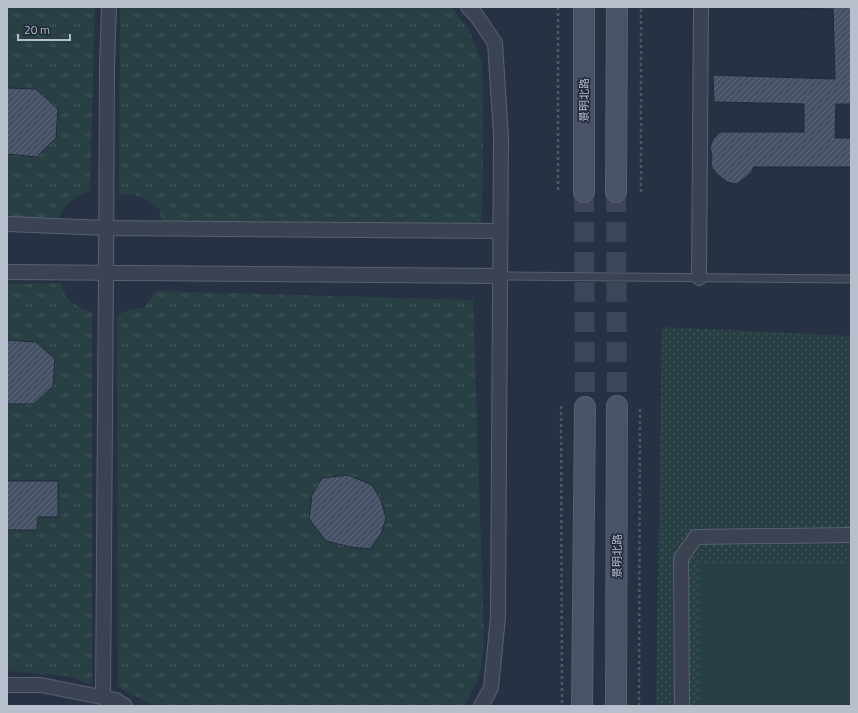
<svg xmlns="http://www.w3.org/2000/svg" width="858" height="713" font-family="'Titillium Web','Noto Sans SC',sans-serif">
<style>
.grass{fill:url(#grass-dots)}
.park{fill:url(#park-tufts)}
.pitch{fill:#283f44}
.building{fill:url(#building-hatch);stroke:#212a3a}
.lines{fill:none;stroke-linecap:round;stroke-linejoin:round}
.secondary-tunnel{stroke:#3c4658;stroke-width:20;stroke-dasharray:20 10;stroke-linecap:butt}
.lane-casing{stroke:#596170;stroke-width:9}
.street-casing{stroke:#596170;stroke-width:16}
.secondary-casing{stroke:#596170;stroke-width:22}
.path{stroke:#475c60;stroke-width:2.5;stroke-dasharray:3 3;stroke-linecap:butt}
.lane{stroke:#3b4353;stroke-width:7}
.street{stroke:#3b4353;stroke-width:14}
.secondary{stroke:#495266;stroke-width:20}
.labels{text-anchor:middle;stroke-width:3;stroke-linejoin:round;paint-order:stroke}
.street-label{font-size:11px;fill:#b8bfcc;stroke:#1f2838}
</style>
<defs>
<pattern id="grass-dots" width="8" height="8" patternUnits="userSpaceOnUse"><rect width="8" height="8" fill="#283f44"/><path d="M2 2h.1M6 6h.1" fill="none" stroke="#45595e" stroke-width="1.8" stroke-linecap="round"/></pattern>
<pattern id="park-tufts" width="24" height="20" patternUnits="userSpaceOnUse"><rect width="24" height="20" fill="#283f44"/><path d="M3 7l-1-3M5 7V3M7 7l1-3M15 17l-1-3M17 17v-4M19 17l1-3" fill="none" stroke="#45595e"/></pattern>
<pattern id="building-hatch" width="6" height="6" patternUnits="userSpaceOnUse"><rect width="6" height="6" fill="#455165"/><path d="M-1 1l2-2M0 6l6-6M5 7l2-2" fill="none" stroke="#5e687a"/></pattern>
</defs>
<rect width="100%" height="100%" fill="#263143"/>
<!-- grass -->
<path class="grass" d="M 662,327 L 851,336 L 851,706 L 656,706 Z"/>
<!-- park -->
<path class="park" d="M 7,7 L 95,7 L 90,191 C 74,197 66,202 58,218 L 7,217 Z
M 120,7 L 451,7 L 468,28 L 482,63 L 483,155 L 481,235 L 162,221 L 159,209 L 144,198 L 132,194 L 119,195 Z
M 61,283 L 65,296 L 80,308 L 92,312 L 92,685 L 68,676 L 7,671 L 7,284 Z
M 156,291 L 473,300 L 484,633 L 482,664 L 476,684 L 464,706 L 155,706 L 118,687 L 117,315 L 132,309 L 144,308 Z"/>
<!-- pitch -->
<path class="pitch" d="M 700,563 L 851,563 L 851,706 L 699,706 Z"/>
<!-- building -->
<path class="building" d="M 723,7 L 851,7 L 851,104 L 836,104 L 835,138 L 851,138 L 851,167 L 754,167 L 751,173 L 737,184 L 727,182 L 717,174 L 711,166 L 712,156 L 710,148 L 713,139 L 720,132 L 804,132 L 804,104 L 714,102 L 713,75 L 835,79 L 833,9 Z
M 7,88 L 36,89 L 58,109 L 56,138 L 36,157 L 7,154 Z
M 8,340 L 36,342 L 55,359 L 53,386 L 34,404 L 8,404 L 7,402 L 7,341 Z
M 348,475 L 372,485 L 381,500 L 386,518 L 381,534 L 370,549 L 350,547 L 326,541 L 309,519 L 312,495 L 322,478 Z
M 7,481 L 58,481 L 58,517 L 38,517 L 37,530 L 7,530 Z"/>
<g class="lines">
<!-- secondary-tunnel -->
<path class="secondary-tunnel" d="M 584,192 L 585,407
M 616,192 L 617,406"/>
<defs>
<path id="lane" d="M 499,276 L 851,279"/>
<path id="street" d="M 468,7 L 476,15 L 495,43 L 501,136 L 498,617 L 491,688 L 481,706
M 7,224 L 106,228 L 500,231
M 7,272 L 499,276
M 699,278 L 701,7
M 7,685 L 41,685 L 116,700 L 125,706
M 103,698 L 106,273 L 107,64 L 109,7
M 682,706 L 681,558 L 696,537 L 851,535"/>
<path id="secondary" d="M 584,7 L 584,192
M 616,192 L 617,7
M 582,706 L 585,407
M 616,706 L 617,406"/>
</defs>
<!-- lane casing -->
<use href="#lane" class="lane-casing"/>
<!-- street casing -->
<use href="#street" class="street-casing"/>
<!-- secondary casing -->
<use href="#secondary" class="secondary-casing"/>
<!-- path -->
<path class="path" d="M 558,7 L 558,191
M 641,192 L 641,7
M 561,406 L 562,706
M 639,706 L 640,407"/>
<!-- lane -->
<use href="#lane" class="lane"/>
<!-- street -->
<use href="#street" class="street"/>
<!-- secondary -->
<use href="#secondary" class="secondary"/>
</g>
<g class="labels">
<!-- street labels -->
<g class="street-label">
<text transform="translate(584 100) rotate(-90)" y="4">景明北路</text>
<text transform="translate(617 556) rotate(-90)" y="4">景明北路</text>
</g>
</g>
<!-- border -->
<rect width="858" height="713" fill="none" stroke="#b8bfcc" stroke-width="16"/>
<!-- scale -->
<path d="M18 34v6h52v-6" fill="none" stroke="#b8bfcc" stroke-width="2"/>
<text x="24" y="34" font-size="12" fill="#b8bfcc" stroke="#1f2838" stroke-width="3" paint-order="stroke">20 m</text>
</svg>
